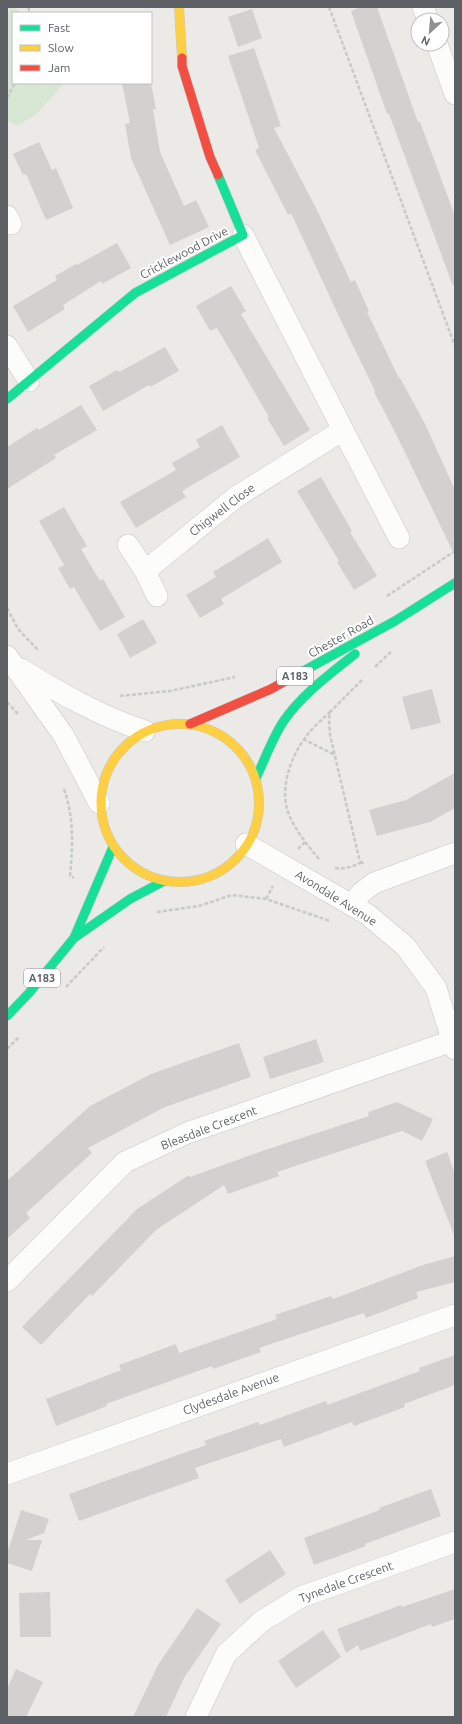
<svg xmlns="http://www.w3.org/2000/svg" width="462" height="1724" font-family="Ubuntu,sans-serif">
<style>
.green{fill:#d7e7d3}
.building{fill:#d3d1d0}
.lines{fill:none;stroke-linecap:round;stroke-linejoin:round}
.street-casing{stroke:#c6c7c7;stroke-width:22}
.fast-casing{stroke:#c6c7c7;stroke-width:10}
.slow-casing{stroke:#c6c7c7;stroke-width:10}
.jam-casing{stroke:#c6c7c7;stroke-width:10}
.path{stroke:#c6cbc8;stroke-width:2.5;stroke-dasharray:4 2;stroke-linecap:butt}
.street{stroke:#fcfcfb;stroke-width:21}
.fast{stroke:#16e098;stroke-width:9}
.slow{stroke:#ffcf43;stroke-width:9}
.jam{stroke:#f24e42;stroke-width:9}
.labels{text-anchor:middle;stroke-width:4;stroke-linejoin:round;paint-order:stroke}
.shield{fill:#fff;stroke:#8e9093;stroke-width:1}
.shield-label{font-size:11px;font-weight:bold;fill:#5d6165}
.street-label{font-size:12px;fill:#5d6165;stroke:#fff}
</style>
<rect width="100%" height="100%" fill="#eceae7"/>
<!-- green -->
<path class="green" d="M 11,7 L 14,7 L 22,13 L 13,13 L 13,83 L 62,83 L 63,84 L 37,114 L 17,126 L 7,120 L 7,13 Z"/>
<!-- building -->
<path class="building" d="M 361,7 L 377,7 L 418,122 L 420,122 L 455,216 L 455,285 L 453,286 L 389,114 L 387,114 L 351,11 Z
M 252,9 L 262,38 L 238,47 L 228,17 Z
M 254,48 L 281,126 L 274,128 L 317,210 L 351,282 L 355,280 L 369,311 L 367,312 L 399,378 L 400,378 L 425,424 L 455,490 L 455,556 L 396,434 L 374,392 L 375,391 L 342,323 L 291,213 L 288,215 L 255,150 L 259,148 L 228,56 Z
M 122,83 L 151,83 L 156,109 L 153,109 L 160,152 L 184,206 L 196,200 L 209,227 L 170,245 L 131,158 L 125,124 L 130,123 Z
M 39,142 L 52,170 L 56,168 L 73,208 L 46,220 L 26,174 L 23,175 L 13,154 Z
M 117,243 L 131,268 L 102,284 L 101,281 L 63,305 L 65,309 L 28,332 L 13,306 L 57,280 L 55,276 L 76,264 L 77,265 Z
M 231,286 L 246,311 L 241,314 L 310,430 L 284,446 L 267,418 L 269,417 L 217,328 L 210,331 L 196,306 Z
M 165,347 L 179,371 L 150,387 L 149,385 L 103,411 L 89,386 L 117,370 L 119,372 Z
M 81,405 L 97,430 L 54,455 L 56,458 L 7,489 L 7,447 L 37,428 L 39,430 Z
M 222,425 L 240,457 L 182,491 L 186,497 L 136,528 L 120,502 L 176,470 L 172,463 L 200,447 L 196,440 Z
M 321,477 L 352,531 L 350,532 L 377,576 L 354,590 L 337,562 L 339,561 L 297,491 Z
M 64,507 L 87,546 L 81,549 L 100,581 L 103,579 L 125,617 L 100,631 L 74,587 L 70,589 L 58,568 L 64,565 L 39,521 Z
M 268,538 L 282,562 L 221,599 L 224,604 L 200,618 L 186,595 L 216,577 L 213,572 Z
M 143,619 L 157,643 L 130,658 L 117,634 Z
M 432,689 L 441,723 L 411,730 L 402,697 Z
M 455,773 L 455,808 L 430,822 L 377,836 L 369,810 L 406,800 Z
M 316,1039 L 324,1062 L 270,1079 L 263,1057 Z
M 239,1043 L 251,1077 L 165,1107 L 88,1148 L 92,1153 L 26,1213 L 30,1218 L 7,1239 L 7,1181 L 90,1106 L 151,1074 Z
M 397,1102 L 433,1119 L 422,1141 L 402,1131 L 277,1172 L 279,1176 L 228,1194 L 224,1185 L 156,1230 L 92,1296 L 90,1294 L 41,1345 L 22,1327 L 137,1209 L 189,1175 L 190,1177 L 265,1150 L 369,1116 L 368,1112 Z
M 447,1152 L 455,1174 L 454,1235 L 425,1161 Z
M 455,1256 L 455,1282 L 416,1292 L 418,1298 L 366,1318 L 364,1313 L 259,1348 L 261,1352 L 213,1369 L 212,1366 L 106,1404 L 107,1406 L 56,1426 L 46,1399 L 121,1370 L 119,1365 L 176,1344 L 179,1353 L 277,1319 L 275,1315 L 331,1296 L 333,1299 L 423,1265 Z
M 455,1355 L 455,1385 L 404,1404 L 405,1407 L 354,1426 L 352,1422 L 284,1447 L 281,1439 L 195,1468 L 199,1478 L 79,1521 L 69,1494 L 206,1445 L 204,1441 L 258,1422 L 260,1425 L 326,1401 L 327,1405 L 420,1371 L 419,1368 Z
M 431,1489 L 441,1516 L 365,1544 L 366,1546 L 314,1565 L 304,1538 L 380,1510 L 379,1508 Z
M 21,1510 L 49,1519 L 44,1533 L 26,1540 L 42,1540 L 32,1571 L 7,1563 L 7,1554 Z
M 270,1550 L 286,1574 L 240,1604 L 225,1580 Z
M 455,1589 L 455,1619 L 432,1627 L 431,1624 L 360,1651 L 358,1645 L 346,1653 L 337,1629 L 401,1605 L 402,1607 Z
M 50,1592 L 51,1637 L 20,1637 L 19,1593 Z
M 197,1608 L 221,1624 L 184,1678 L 166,1717 L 133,1717 L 158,1665 Z
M 323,1630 L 341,1657 L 296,1688 L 278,1661 Z
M 16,1669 L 43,1682 L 26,1717 L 7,1717 L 7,1689 Z"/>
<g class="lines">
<defs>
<path id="street" d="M 423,7 L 428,20
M 437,44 L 455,94
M 7,216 L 11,224
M 7,346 L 29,381
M 343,430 L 399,538
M 128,545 L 145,571 L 157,596
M 145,571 L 236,497 L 343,430 L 243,235
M 7,656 L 64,736 L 99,803
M 21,669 C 61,694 100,716 145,731
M 246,844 L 367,914 L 405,946 L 436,988 L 455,1049
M 352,905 L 361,893 L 374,883 L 455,853
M 7,1281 L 125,1162 L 187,1133 L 452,1041
M 7,1474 L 455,1315
M 196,1717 L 226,1654 L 262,1621 L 301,1597 L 455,1542"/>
<path id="fast" d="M 7,399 L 135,293 L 243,235 L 218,175
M 287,680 L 395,621 L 455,583
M 256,778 C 265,759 272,739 283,722 C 301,695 330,674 355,654
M 74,938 L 113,847
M 7,1016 L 29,993 L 74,938 L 130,899 L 164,881"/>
<path id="slow" d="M 179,7 L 182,58
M101 803a79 79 0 1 1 158 0a79 79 0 1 1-158 0Z"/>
<path id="jam" d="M 182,58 L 182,66 L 210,157 L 218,175
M 190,724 L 271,689 L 287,680"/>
</defs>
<!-- street casing -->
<use href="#street" class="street-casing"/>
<!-- fast casing -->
<use href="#fast" class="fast-casing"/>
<!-- slow casing -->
<use href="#slow" class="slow-casing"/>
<!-- jam casing -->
<use href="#jam" class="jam-casing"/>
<!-- path -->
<path class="path" d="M 28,7 L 30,13
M 329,7 L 455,346
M 7,98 L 15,83
M 387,596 L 455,551
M 7,608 L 18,629 L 39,651
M 375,667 L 392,651
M 362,680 L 330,712 L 329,720 L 330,735 L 359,858 L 363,864
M 120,696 L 170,691 L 235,677
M 7,702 L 18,714
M 303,739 L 335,755
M 64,789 C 74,817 73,846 70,876 L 74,878
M 298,849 L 305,842
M 319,859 C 309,847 298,834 291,819 C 277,793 290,756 308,734 C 314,726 323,719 330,712
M 335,868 C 345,870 353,866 362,862
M 266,899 L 273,886
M 157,912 L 199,906 L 232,895 L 266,899 L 330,921
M 66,987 L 104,947
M 7,1049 L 19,1037"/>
<!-- street -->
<use href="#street" class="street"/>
<!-- fast -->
<use href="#fast" class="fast"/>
<!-- slow -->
<use href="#slow" class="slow"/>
<!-- jam -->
<use href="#jam" class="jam"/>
</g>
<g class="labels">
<!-- shield labels -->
<g class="shield">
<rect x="277" y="667" width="36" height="18" rx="3"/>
<rect x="24" y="969" width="36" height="18" rx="3"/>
</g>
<g class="shield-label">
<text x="295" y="680">A183</text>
<text x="42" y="982">A183</text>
</g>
<!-- street labels -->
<g class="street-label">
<text transform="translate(184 253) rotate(-28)" y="4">Cricklewood Drive</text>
<text transform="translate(222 510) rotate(-37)" y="4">Chigwell Close</text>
<text transform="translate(341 637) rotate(-29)" y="4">Chester Road</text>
<text transform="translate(336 898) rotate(32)" y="4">Avondale Avenue</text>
<text transform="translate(209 1128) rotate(-21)" y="4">Bleasdale Crescent</text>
<text transform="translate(231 1394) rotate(-20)" y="4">Clydesdale Avenue</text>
<text transform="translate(346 1582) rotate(-20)" y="4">Tynedale Crescent</text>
</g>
</g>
<!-- border -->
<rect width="462" height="1724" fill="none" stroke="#5d6165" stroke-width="16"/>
<!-- legend -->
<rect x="12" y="12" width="140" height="72" fill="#ffffff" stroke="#bec0c1"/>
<rect x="20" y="25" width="20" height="6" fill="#16e098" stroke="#bec0c1"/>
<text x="48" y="32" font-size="12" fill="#5d6165">Fast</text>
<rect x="20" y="45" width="20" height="6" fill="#ffcf43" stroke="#bec0c1"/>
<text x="48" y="52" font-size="12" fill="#5d6165">Slow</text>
<rect x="20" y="65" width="20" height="6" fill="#f24e42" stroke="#bec0c1"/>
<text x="48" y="72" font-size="12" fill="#5d6165">Jam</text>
<!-- north arrow -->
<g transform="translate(430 32) rotate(206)"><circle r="19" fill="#ffffff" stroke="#bec0c1"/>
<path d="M0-3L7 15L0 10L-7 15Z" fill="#8f9192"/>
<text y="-6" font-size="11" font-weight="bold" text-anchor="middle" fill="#5d6165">N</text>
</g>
</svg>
